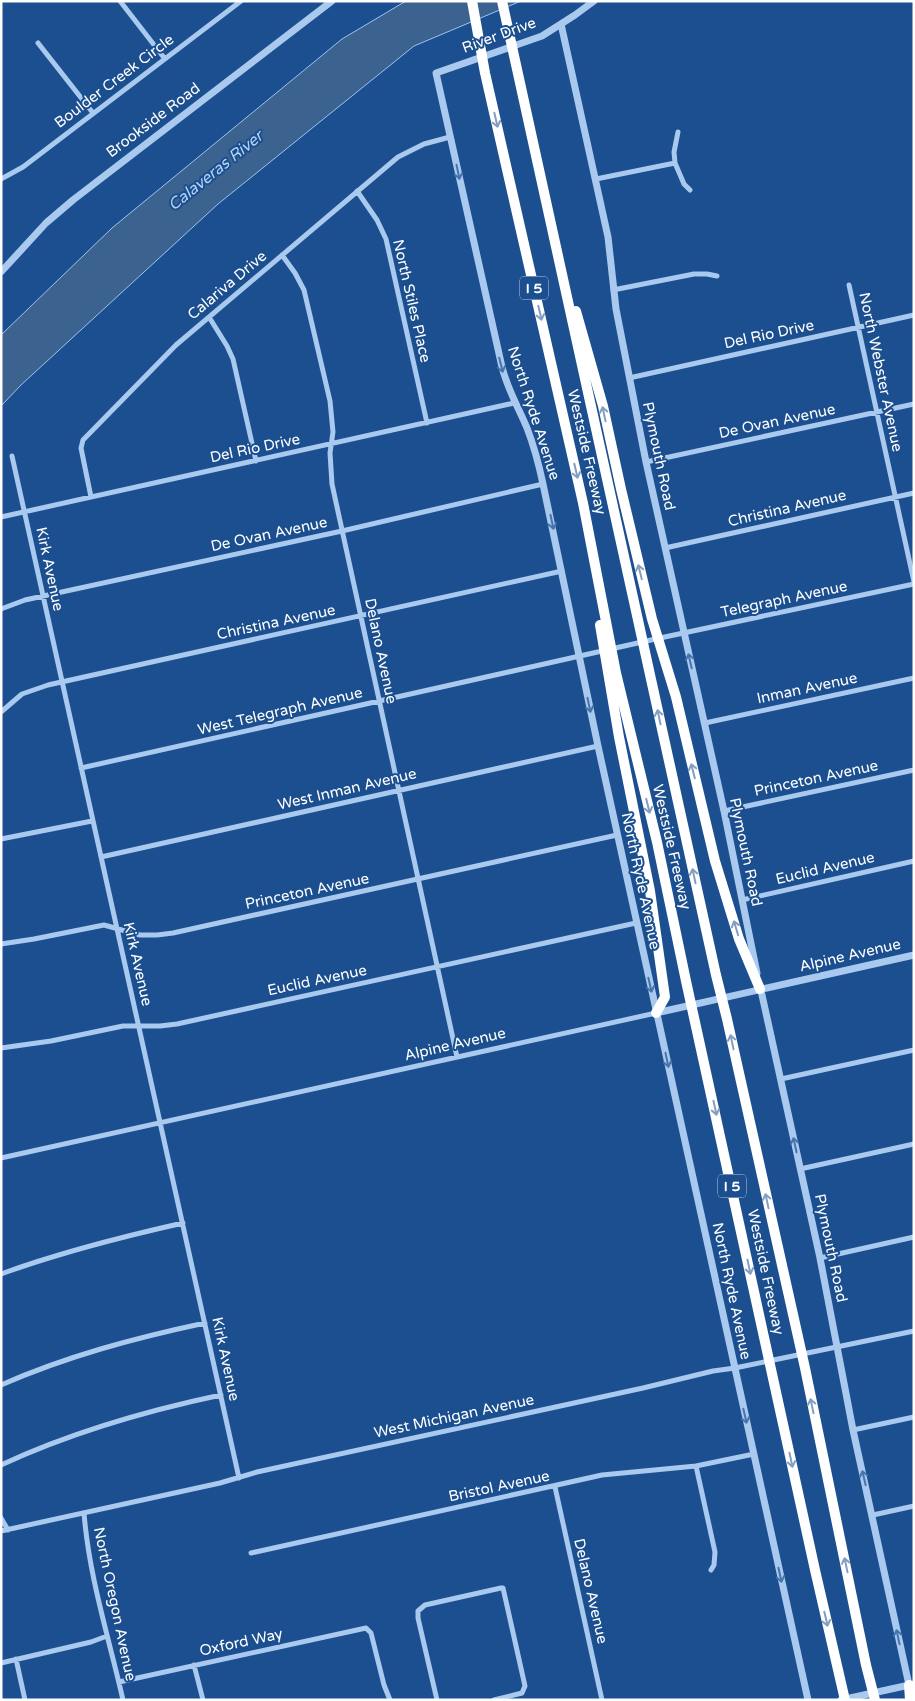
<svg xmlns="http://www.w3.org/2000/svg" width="915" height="1701" font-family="'Varela Round',sans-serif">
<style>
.water{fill:#3c6290;stroke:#9cc4f0}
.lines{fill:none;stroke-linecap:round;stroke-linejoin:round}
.minor{stroke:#a9c9ee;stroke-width:5}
.tertiary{stroke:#a9c9ee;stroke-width:7}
.motorway{stroke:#fff;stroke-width:10}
.oneway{stroke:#829ec1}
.oneway2{stroke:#4674ac}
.labels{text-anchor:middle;stroke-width:4;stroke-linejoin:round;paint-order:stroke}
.shield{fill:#1b4f8f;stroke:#bbcadd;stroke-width:1}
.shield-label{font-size:14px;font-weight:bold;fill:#fff}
.street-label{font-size:15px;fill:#fff;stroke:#1b4f8f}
.water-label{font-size:16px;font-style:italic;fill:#b5d3f5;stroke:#1b4f8f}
</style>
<rect width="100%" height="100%" fill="#1b4f8f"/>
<!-- water -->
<path class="water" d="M 406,1 L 521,1 L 414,46 L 218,204 L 21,385 L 1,406 L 1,335 L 112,228 L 342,39 Z"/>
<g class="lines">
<!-- minor -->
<path class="minor" d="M 120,1 L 165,59
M 38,43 L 93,113
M 675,163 L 684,184 L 690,190
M 1,179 L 23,167 L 241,1
M 596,179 L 675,163 L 674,152 L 678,132
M 357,191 L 377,220 L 386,239 L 427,423
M 282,255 L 295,273 L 304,290 L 330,401 L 333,432 L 330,453 L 332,484 L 457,1057
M 849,285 L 914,582
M 613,290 L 694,274 L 707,274 L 717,276
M 209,317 L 227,346 L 233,359 L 256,461
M 629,378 L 914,315
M 12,456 L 239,1478
M 646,462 L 914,404
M 91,497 L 81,448 L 83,440 L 176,345 L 398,157 L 424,144 L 450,137
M 1,517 L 514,403
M 665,548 L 914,493
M 1,609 L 25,600 L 342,531 L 543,484
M 1,712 L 22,694 L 48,685 L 562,571
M 705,723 L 914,678
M 81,768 L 660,638 L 914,584
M 724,811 L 914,770
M 1,839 L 92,821
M 101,857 L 598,746
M 742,900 L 914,861
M 1,944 L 34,939 L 104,925 L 140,935 L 157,935 L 173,933 L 617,835
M 1,1048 L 51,1041 L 123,1026 L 160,1026 L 177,1024 L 636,923
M 781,1079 L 914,1050
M 1,1158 L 656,1013
M 800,1169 L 914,1144
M 820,1258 L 914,1237
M 1,1274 C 61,1252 121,1237 183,1223
M 1,1385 C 67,1356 135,1338 205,1323
M 853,1430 L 914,1417
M 1,1465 C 72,1432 145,1411 221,1395
M 696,1466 L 715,1552 L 714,1565 L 711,1570
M 555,1487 L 602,1700
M 84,1513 C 89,1577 109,1638 123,1700
M 873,1515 L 914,1506
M 1,1518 L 8,1530
M 1,1531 L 220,1483 L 257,1472 L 643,1388 L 713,1371 L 735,1368 L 914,1331
M 251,1553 L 602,1475 L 696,1466 L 754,1454
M 16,1659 L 25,1700
M 1,1663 L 91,1642 L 107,1636
M 194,1665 L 203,1700
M 119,1682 L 366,1628 L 371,1633 L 384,1685 L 390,1700
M 437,1700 L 418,1618 L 418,1611 L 425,1605 L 501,1588 L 503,1588 L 525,1686 L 522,1693 L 494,1700"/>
<!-- tertiary -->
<path class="tertiary" d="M 594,1 L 575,15 L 542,36 L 436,73 L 502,367 C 508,391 518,406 527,428 C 534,446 539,465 543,484 L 598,746 L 808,1700
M 561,24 L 608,237 L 616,309 L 646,462 L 724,811 L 757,973
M 1,272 L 46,223 L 73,200 L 332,1
M 760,986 L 820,1258 L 853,1430 L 909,1685
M 656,1013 L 914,955
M 841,1700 L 914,1684"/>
<!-- motorway -->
<path class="motorway" d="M 472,1 L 485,73 L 583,503 L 616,673 L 657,842 L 686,981 L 815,1570 L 845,1700
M 502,1 L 716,975 L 727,1019 L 805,1368 L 866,1665 L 875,1700
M 576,311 L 603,406 L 621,489 L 652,619 L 676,697 L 715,861 L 739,939 L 760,989
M 600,625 L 619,737 L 650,891 L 665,997 L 656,1013
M 909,1685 L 910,1700"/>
</g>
<!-- one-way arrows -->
<defs><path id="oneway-shaft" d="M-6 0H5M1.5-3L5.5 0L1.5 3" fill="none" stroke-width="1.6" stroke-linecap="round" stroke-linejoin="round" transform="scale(1.25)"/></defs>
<g class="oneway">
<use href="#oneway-shaft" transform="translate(496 120) rotate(77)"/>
<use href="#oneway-shaft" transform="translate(540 313) rotate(77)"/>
<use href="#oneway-shaft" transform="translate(604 414) rotate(-102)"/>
<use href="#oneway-shaft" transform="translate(576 471) rotate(77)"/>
<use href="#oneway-shaft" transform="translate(640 572) rotate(-104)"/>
<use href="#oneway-shaft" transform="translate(659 717) rotate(-102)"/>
<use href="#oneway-shaft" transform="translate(693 771) rotate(-104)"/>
<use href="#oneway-shaft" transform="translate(648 806) rotate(76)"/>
<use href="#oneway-shaft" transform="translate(694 876) rotate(-102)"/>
<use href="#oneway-shaft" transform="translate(736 928) rotate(-107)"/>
<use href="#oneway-shaft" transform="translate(732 1042) rotate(-102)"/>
<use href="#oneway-shaft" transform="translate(715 1108) rotate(78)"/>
<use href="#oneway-shaft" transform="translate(767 1201) rotate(-102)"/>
<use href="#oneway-shaft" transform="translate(749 1267) rotate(78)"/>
<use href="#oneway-shaft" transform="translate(812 1406) rotate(-102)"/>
<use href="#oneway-shaft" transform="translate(791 1460) rotate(78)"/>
<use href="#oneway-shaft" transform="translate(846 1565) rotate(-102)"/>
<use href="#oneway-shaft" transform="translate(826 1619) rotate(77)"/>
</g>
<g class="oneway2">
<use href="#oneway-shaft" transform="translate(458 172) rotate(78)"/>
<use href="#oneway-shaft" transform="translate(501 365) rotate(76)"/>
<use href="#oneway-shaft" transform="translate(552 522) rotate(78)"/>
<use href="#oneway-shaft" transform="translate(690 661) rotate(-103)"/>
<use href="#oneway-shaft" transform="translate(589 705) rotate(78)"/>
<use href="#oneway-shaft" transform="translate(650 985) rotate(77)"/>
<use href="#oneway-shaft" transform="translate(667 1060) rotate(78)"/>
<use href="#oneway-shaft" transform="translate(795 1145) rotate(-102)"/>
<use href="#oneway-shaft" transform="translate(745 1416) rotate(77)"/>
<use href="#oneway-shaft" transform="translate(864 1478) rotate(-103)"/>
<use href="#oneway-shaft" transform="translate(780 1575) rotate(78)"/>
<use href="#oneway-shaft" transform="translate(898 1637) rotate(-102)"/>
</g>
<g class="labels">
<!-- shield labels -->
<g class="shield">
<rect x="520" y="276.5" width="28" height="23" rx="4"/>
<rect x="718" y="1174.5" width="28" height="23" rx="4"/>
</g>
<g class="shield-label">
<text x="534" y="293">I 5</text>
<text x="732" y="1191">I 5</text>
</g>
<!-- street labels -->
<g class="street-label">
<text transform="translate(499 35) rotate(-20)" y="5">River Drive</text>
<text transform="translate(114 81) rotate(-37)" y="5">Boulder Creek Circle</text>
<text transform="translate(153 120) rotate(-37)" y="5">Brookside Road</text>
<text transform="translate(227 285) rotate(-40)" y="5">Calariva Drive</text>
<text transform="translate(412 301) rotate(77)" y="5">North Stiles Place</text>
<text transform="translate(769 334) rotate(-12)" y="5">Del Rio Drive</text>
<text transform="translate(881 372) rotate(78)" y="5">North Webster Avenue</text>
<text transform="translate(534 413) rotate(72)" y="5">North Ryde Avenue</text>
<text transform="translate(777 421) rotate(-12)" y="5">De Ovan Avenue</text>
<text transform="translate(255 448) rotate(-12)" y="5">Del Rio Drive</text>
<text transform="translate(587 452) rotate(77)" y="5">Westside Freeway</text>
<text transform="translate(659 456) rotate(78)" y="5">Plymouth Road</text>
<text transform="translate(787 508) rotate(-13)" y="5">Christina Avenue</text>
<text transform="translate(269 534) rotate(-12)" y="5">De Ovan Avenue</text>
<text transform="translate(50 569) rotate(78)" y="5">Kirk Avenue</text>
<text transform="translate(784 599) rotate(-12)" y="5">Telegraph Avenue</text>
<text transform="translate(276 622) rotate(-12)" y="5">Christina Avenue</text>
<text transform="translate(381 651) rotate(78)" y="5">Delano Avenue</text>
<text transform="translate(807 688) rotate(-12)" y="5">Inman Avenue</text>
<text transform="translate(280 711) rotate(-13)" y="5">West Telegraph Avenue</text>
<text transform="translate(816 778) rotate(-12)" y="5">Princeton Avenue</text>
<text transform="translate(347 789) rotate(-13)" y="5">West Inman Avenue</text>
<text transform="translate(672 847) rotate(77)" y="5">Westside Freeway</text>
<text transform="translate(746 852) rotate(78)" y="5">Plymouth Road</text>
<text transform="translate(825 868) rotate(-13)" y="5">Euclid Avenue</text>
<text transform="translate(641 881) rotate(78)" y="5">North Ryde Avenue</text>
<text transform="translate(307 891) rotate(-12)" y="5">Princeton Avenue</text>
<text transform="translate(850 955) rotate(-13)" y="5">Alpine Avenue</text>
<text transform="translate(138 964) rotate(77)" y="5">Kirk Avenue</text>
<text transform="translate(317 980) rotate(-12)" y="5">Euclid Avenue</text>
<text transform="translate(455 1044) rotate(-13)" y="5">Alpine Avenue</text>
<text transform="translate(831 1248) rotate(78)" y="5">Plymouth Road</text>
<text transform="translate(766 1272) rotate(78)" y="5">Westside Freeway</text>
<text transform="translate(732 1291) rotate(78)" y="5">North Ryde Avenue</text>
<text transform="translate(226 1359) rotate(78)" y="5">Kirk Avenue</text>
<text transform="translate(454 1416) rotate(-12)" y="5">West Michigan Avenue</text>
<text transform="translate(499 1486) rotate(-12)" y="5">Bristol Avenue</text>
<text transform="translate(591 1591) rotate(77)" y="5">Delano Avenue</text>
<text transform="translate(115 1604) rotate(78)" y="5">North Oregon Avenue</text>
<text transform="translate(241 1642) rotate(-12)" y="5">Oxford Way</text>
</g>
<!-- water labels -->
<g class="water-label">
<text transform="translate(215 170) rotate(-39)" y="6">Calaveras River</text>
</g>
</g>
<!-- border -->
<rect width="915" height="1701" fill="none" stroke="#ffffff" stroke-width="5"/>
</svg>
